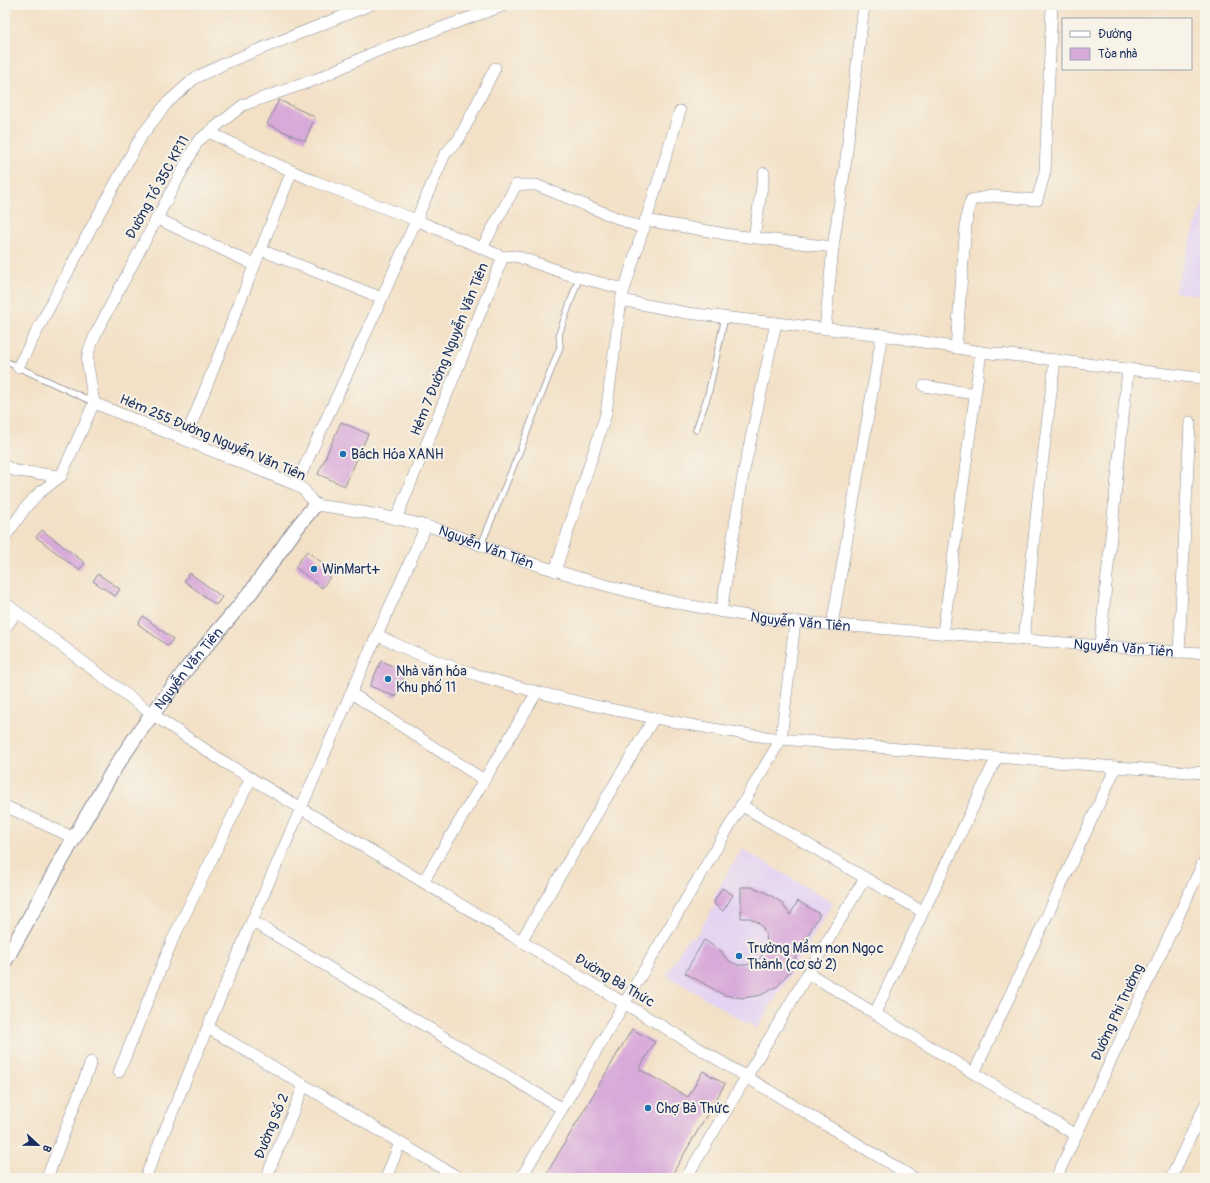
<svg xmlns="http://www.w3.org/2000/svg" width="1210" height="1183" font-family="Pangolin,sans-serif">
<style>
.built{fill:#e4d3f2}
.building{fill:#d8aad9}
.lines{fill:none;stroke-linecap:round;stroke-linejoin:round}
.service-casing{stroke:#878892;stroke-width:7}
.minor-casing{stroke:#878892;stroke-width:12}
.tertiary-casing{stroke:#878892;stroke-width:16}
.service{stroke:#fff;stroke-width:5.5}
.minor{stroke:#fff;stroke-width:11}
.tertiary{stroke:#fff;stroke-width:14}
.poi-dot{fill:#1f6fb2;stroke:#f7f3e8;stroke-width:1.5}
.labels{text-anchor:middle;stroke-width:4;stroke-linejoin:round;paint-order:stroke}
.street-label{font-size:14px;fill:#1b2f5e;stroke:#f7f3e8}
.poi-label{font-size:14px;fill:#1b2f5e;stroke:#f7f3e8;text-anchor:start}
</style>
<rect width="100%" height="100%" fill="#f7f3e8"/>
<filter id="ink" filterUnits="userSpaceOnUse"><feTurbulence type="fractalNoise" baseFrequency=".025" numOctaves="2"/><feDisplacementMap in="SourceGraphic" scale="8" xChannelSelector="R" yChannelSelector="G"/><feConvolveMatrix kernelMatrix="1 2 1 2 8 2 1 2 1" color-interpolation-filters="sRGB"/></filter>
<filter id="wash" filterUnits="userSpaceOnUse"><feTurbulence type="fractalNoise" baseFrequency=".012" numOctaves="4" result="noise"/><feDisplacementMap in="SourceGraphic" scale="16" xChannelSelector="R" yChannelSelector="G"/><feGaussianBlur stdDeviation="0.9" result="paint"/><feColorMatrix in="noise" values="0 0 0 0 0 0 0 0 0 0 0 0 0 0 0 0 0 1.4 0 .05"/><feComposite in="paint" operator="in"/></filter>
<g filter="url(#wash)">
<rect width="100%" height="100%" fill="#f3e1c7"/>
<!-- built -->
<path class="built" d="M 1205,197 L 1205,296 L 1174,292 Z
M 742,849 L 833,903 L 757,1029 L 666,975 L 688,938 L 696,936 L 715,905 L 713,898 Z"/>
<g id="blocks">
<!-- building -->
<path class="building" d="M 279,100 L 315,117 L 305,141 L 267,124 Z
M 341,422 L 368,434 L 345,486 L 318,474 Z
M 42,530 L 85,563 L 79,570 L 36,537 Z
M 307,551 L 334,572 L 322,588 L 295,567 Z
M 190,573 L 222,597 L 216,605 L 184,581 Z
M 98,574 L 120,589 L 115,596 L 93,581 Z
M 143,616 L 173,639 L 168,646 L 138,624 Z
M 381,661 L 406,672 L 396,697 L 370,686 Z
M 741,887 L 752,887 L 765,892 L 781,902 L 790,915 L 798,901 L 820,914 L 797,954 L 790,971 L 778,986 L 761,995 L 743,998 L 724,995 L 685,973 L 704,940 L 721,951 L 725,957 L 731,962 L 738,965 L 746,965 L 753,963 L 760,958 L 765,951 L 767,943 L 766,935 L 763,928 L 757,922 L 750,918 L 741,918 Z
M 722,888 L 733,895 L 723,911 L 715,905 L 714,901 Z
M 632,1029 L 655,1042 L 639,1069 L 688,1097 L 703,1071 L 725,1084 L 670,1178 L 544,1178 Z"/>
</g>
</g>
<g filter="url(#ink)">
<use href="#blocks" fill-opacity="0" stroke="#878892" stroke-width="1"/>
<g class="lines">
<defs>
<path id="service" d="M 5,361 L 93,402
M 696,430 L 708,395 L 725,317
M 481,545 L 521,448 L 560,347 L 559,334 L 579,278"/>
<g id="minor">
<path d="M 209,132 L 267,160 L 314,181 L 416,220 L 503,257 L 516,256 L 570,275 L 624,289"/>
<path d="M 156,218 L 255,265"/>
<path d="M 645,220 L 731,235 L 833,247"/>
<path d="M 754,237 L 764,173"/>
<path d="M 482,248 L 516,185 L 536,185 L 644,229"/>
<path d="M 261,250 L 382,298"/>
<path d="M 621,300 L 687,313 L 882,335 L 981,352 L 1055,360 L 1199,378 L 1205,378"/>
<path d="M 825,329 L 833,247 L 845,167 L 864,5"/>
<path d="M 956,348 L 967,213 L 971,200 L 992,196 L 1037,200 L 1045,172 L 1052,5"/>
<path d="M 18,367 L 91,228 L 142,135 L 167,103 L 195,78 L 228,62 L 370,5"/>
<path d="M 924,386 L 975,394"/>
<path id="s1" d="M 94,403 L 296,485 L 304,490 L 315,505 C 355,510 395,517 434,528 C 457,535 479,545 502,553 C 519,559 536,565 554,570 C 630,594 707,612 787,621 L 1179,652 L 1205,653"/>
<path d="M 94,403 L 87,360 L 89,350 L 97,331 L 198,141 L 243,105 L 317,79 L 377,51 L 505,5"/>
<path d="M 185,440 L 292,171"/>
<path d="M 5,466 L 16,471 L 61,476"/>
<path d="M 296,485 L 382,298 L 445,154 L 459,139 L 495,68"/>
<path d="M 396,519 L 503,257"/>
<path d="M 5,537 L 26,507 L 39,493 L 61,476 L 94,403"/>
<path d="M 555,571 L 606,414 L 621,300 L 680,111"/>
<path d="M 5,603 L 152,714 L 224,762 L 914,1178"/>
<path d="M 721,612 L 743,475 L 776,323"/>
<path d="M 832,625 L 882,335"/>
<path d="M 5,628 L 17,612"/>
<path d="M 943,633 L 981,352"/>
<path d="M 377,635 C 446,670 521,689 596,706 C 657,719 718,731 781,739 L 1116,767 L 1205,773"/>
<path d="M 1024,640 L 1038,498 L 1055,360"/>
<path d="M 1100,645 L 1128,369"/>
<path d="M 1179,652 L 1190,422"/>
<path d="M 351,693 L 484,780"/>
<path d="M 741,805 L 923,912"/>
<path d="M 5,806 L 74,838"/>
<path d="M 423,882 L 537,692"/>
<path d="M 252,921 L 561,1108"/>
<path d="M 521,941 L 654,718"/>
<path d="M 808,973 L 1076,1135"/>
<path d="M 875,1013 L 997,757"/>
<path d="M 208,1028 L 459,1178"/>
<path d="M 119,1072 L 172,941 L 251,778"/>
<path d="M 974,1073 L 1116,767"/>
<path d="M 47,1178 L 91,1062"/>
<path d="M 145,1178 L 252,921 L 351,693 L 426,526"/>
<path d="M 266,1178 L 304,1085"/>
<path d="M 386,1178 L 400,1143"/>
<path d="M 521,1178 L 781,739 L 795,622"/>
<path d="M 686,1178 L 865,878"/>
<path d="M 1056,1178 L 1205,859"/>
<path d="M 1171,1178 L 1205,1105"/>
</g>
<g id="tertiary">
<path id="s2" d="M 5,961 L 70,845 L 114,769 L 139,732 L 188,667 L 251,592 L 295,530 L 315,505"/>
</g>
</defs>
<!-- service casing -->
<use href="#service" class="service-casing"/>
<!-- minor casing -->
<use href="#minor" class="minor-casing"/>
<!-- tertiary casing -->
<use href="#tertiary" class="tertiary-casing"/>
<!-- service -->
<use href="#service" class="service"/>
<!-- minor -->
<use href="#minor" class="minor"/>
<!-- tertiary -->
<use href="#tertiary" class="tertiary"/>
</g>
</g>
<!-- markers -->
<g class="poi-dot">
<circle cx="343" cy="454" r="4"/>
<circle cx="314" cy="569" r="4"/>
<circle cx="388" cy="679" r="4"/>
<circle cx="739" cy="956" r="4"/>
<circle cx="648" cy="1108" r="4"/>
</g>
<g class="labels">
<!-- street labels -->
<g class="street-label">
<text transform="translate(157 187) rotate(-61)" y="5">Đường Tổ 35C KP.11</text>
<text transform="translate(449 349) rotate(-68)" y="5">Hẻm 7 Đường Nguyễn Văn Tiên</text>
<text transform="translate(213 437) rotate(23)" y="5">Hẻm 255 Đường Nguyễn Văn Tiên</text>
<text dy="5" stroke="none"><textPath href="#s1" startOffset="423">Nguyễn Văn Tiên</textPath></text>
<text dy="5" stroke="none"><textPath href="#s1" startOffset="747">Nguyễn Văn Tiên</textPath></text>
<text dy="5" stroke="none"><textPath href="#s1" startOffset="1071">Nguyễn Văn Tiên</textPath></text>
<text dy="5" stroke="none"><textPath href="#s2" startOffset="346">Nguyễn Văn Tiên</textPath></text>
<text transform="translate(615 980) rotate(31)" y="5">Đường Bà Thức</text>
<text transform="translate(1117 1012) rotate(-65)" y="5">Đường Phi Trường</text>
<text transform="translate(271 1126) rotate(-68)" y="5">Đường Số 2</text>
</g>
<!-- poi labels -->
<g class="poi-label">
<text x="351" y="459">Bách Hóa XANH</text>
<text x="322" y="574">WinMart+</text>
<text x="396" y="676">Nhà văn hóa<tspan x="396" dy="16">Khu phố 11</tspan></text>
<text x="747" y="953">Trường Mầm non Ngọc<tspan x="747" dy="16">Thành (cơ sở 2)</tspan></text>
<text x="656" y="1113">Chợ Bà Thức</text>
</g>
</g>
<!-- margin -->
<rect width="1210" height="1183" fill="none" stroke="#f7f3e8" stroke-width="20"/>
<!-- legend -->
<rect x="1062" y="18" width="130" height="52" fill="#f7f3e8" stroke="#9fa5b1"/>
<rect x="1070" y="31" width="20" height="6" fill="#ffffff" stroke="#9fa5b1"/>
<text x="1098" y="38" font-size="12" fill="#1b2f5e">Đường</text>
<rect x="1070" y="48" width="20" height="12" fill="#d8aad9" stroke="#9fa5b1"/>
<text x="1098" y="58" font-size="12" fill="#1b2f5e">Tòa nhà</text>
<!-- north arrow -->
<g transform="translate(38 1145) rotate(112)" stroke="#f7f3e8" stroke-width="3" paint-order="stroke">
<path d="M0-3L7 15L0 10L-7 15Z" fill="#1b2f5e"/>
<text y="-6" font-size="11" font-weight="bold" text-anchor="middle" fill="#1b2f5e">B</text>
</g>
</svg>
